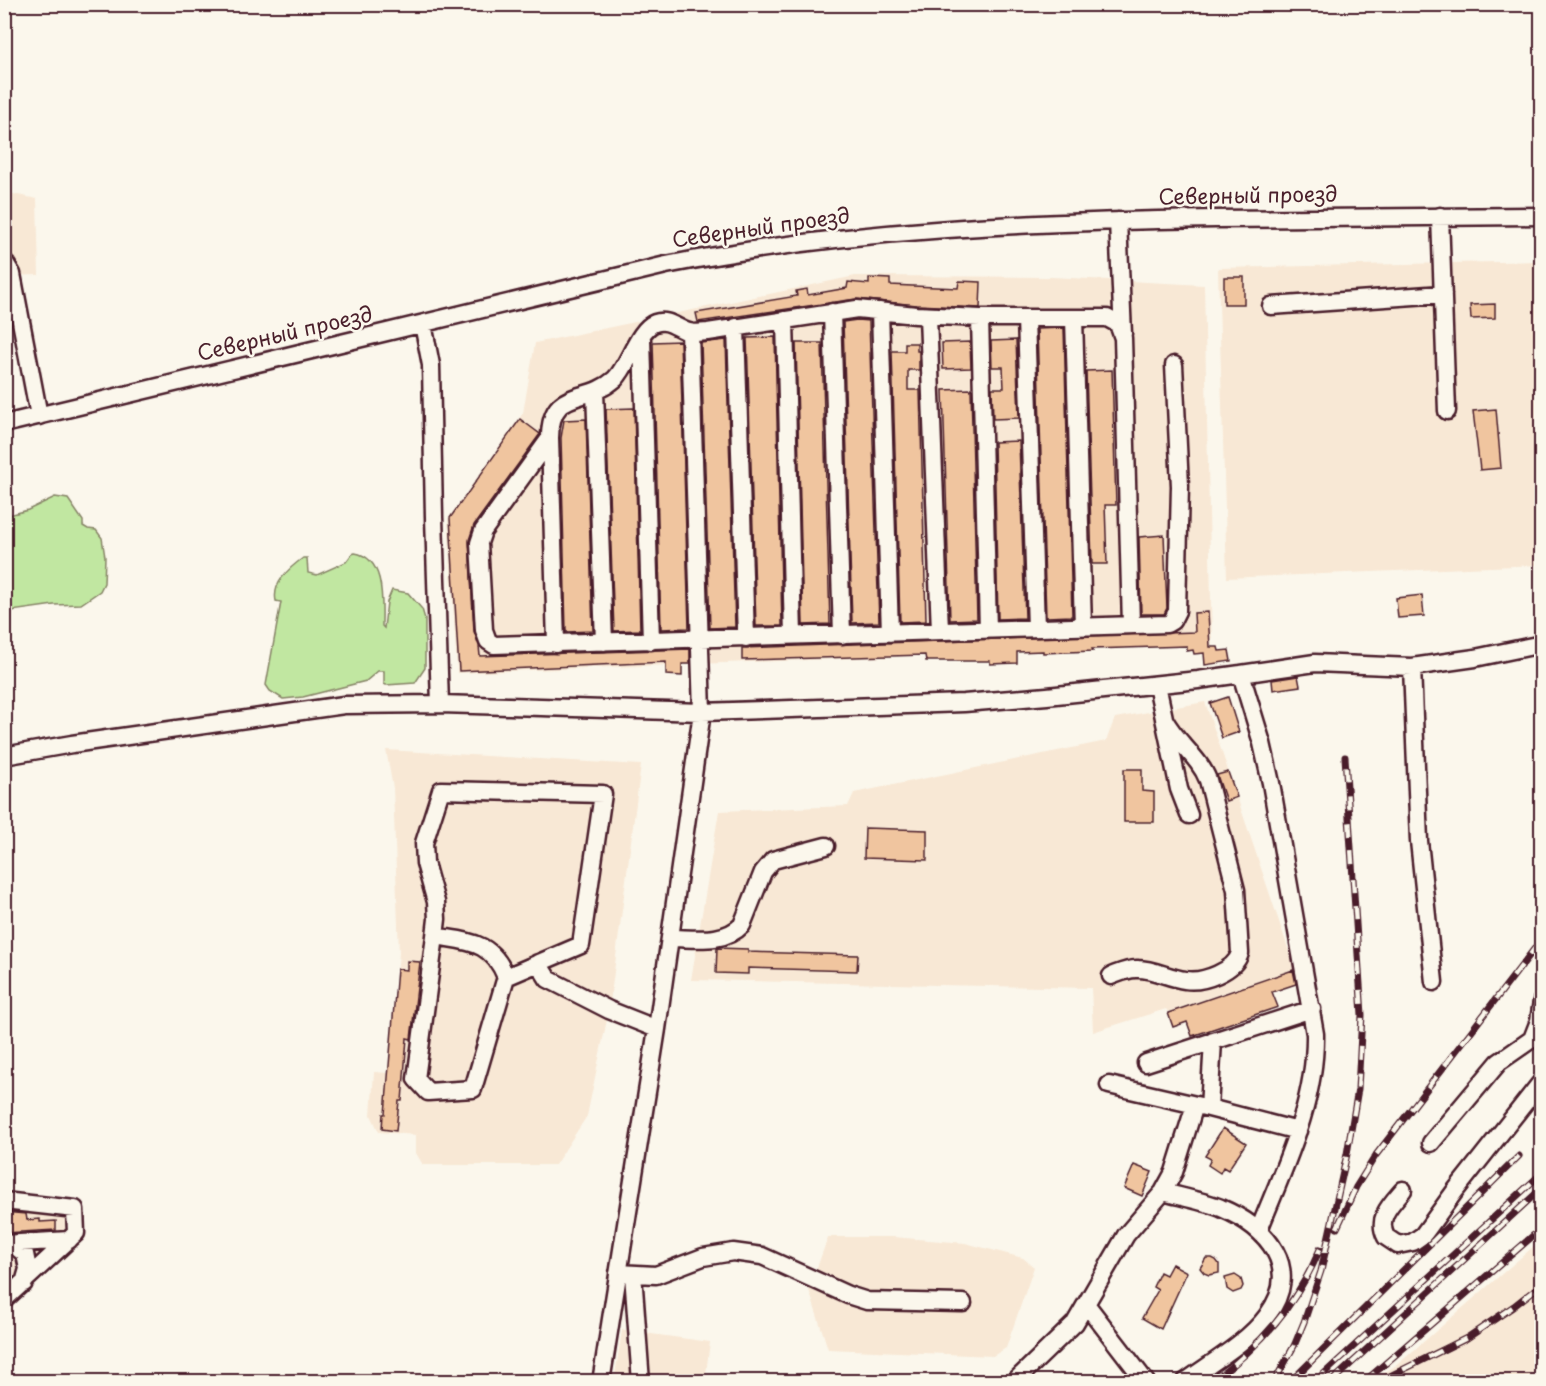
<svg xmlns="http://www.w3.org/2000/svg" width="1546" height="1386" font-family="'Playpen Sans',sans-serif">
<style>
.built{fill:#f8e8d5}
.green{fill:#c1e7a1;stroke:#868366;stroke-width:1.5}
.building{fill:#f0c59f;stroke:#4a1f2b;stroke-width:1.5}
.lines{fill:none;stroke-linecap:round;stroke-linejoin:round}
.minor-casing{stroke:#4a1f2b;stroke-width:21}
.minor{stroke:#fbf7ec;stroke-width:16}
.rail-casing{stroke:#4a1f2b;stroke-width:7}
.rail{stroke:#fbf7ec;stroke-width:4.5;stroke-dasharray:14;stroke-linecap:butt}
.labels{text-anchor:middle;stroke-width:5;stroke-linejoin:round;paint-order:stroke}
.street-label{font-size:21px;fill:#4a1f2b;stroke:#fbf7ec}
</style>
<rect width="100%" height="100%" fill="#fbf7ec"/>
<filter id="ink" filterUnits="userSpaceOnUse"><feTurbulence type="fractalNoise" baseFrequency=".0167" numOctaves="2"/><feDisplacementMap in="SourceGraphic" scale="12" xChannelSelector="R" yChannelSelector="G"/><feConvolveMatrix kernelMatrix="1 2 1 2 8 2 1 2 1" color-interpolation-filters="sRGB"/></filter>
<g filter="url(#ink)">
<!-- built -->
<path class="built" d="M 4,192 L 37,199 L 39,275 L 5,276 Z
M 1541,261 L 1541,565 L 1227,578 L 1218,268 Z
M 855,276 L 1052,277 L 1204,285 L 1212,645 L 457,673 L 448,519 L 523,413 L 535,343 Z
M 1205,702 L 1295,969 L 1168,1012 L 1166,1009 L 1093,1032 L 1091,988 L 691,980 L 719,811 L 848,806 L 854,793 L 1106,741 L 1115,718 Z
M 386,750 L 641,765 L 609,1010 L 587,1116 L 555,1165 L 423,1165 L 416,1153 L 416,1135 L 379,1132 L 371,1115 L 374,1072 L 388,1073 L 399,953 L 393,788 Z
M 30,1195 L 31,1212 L 65,1216 L 68,1254 L 5,1313 L 5,1196 Z
M 828,1237 L 893,1237 L 965,1243 L 1023,1258 L 1034,1267 L 1006,1348 L 993,1356 L 828,1349 L 809,1290 Z
M 1541,1240 L 1541,1381 L 1371,1381 L 1398,1364 Z
M 622,1330 L 710,1342 L 705,1381 L 614,1382 Z"/>
<!-- green -->
<path class="green" d="M 55,497 L 68,499 L 83,521 L 83,526 L 88,529 L 96,530 L 102,538 L 105,557 L 104,583 L 100,591 L 81,604 L 54,605 L 5,612 L 5,516 L 28,510 Z
M 355,553 C 386,558 382,603 382,626 L 384,628 L 387,602 L 392,590 L 408,593 L 422,609 L 425,619 L 425,668 L 415,683 L 386,685 L 384,684 L 384,671 L 378,671 L 366,681 L 303,697 L 283,699 L 270,691 L 266,685 L 281,602 L 276,601 C 272,583 289,568 303,558 L 307,558 L 308,573 L 317,575 L 346,562 L 352,554 Z"/>
<!-- building -->
<path class="building" d="M 1224,277 L 1244,277 L 1244,304 L 1224,304 Z
M 869,278 L 890,279 L 890,285 L 958,288 L 959,281 L 981,282 L 980,308 L 917,305 L 856,299 L 698,322 L 696,313 L 797,296 L 796,291 L 807,289 L 808,295 L 847,288 L 848,282 L 869,284 Z
M 1495,304 L 1495,318 L 1471,319 L 1470,305 Z
M 857,320 L 869,321 L 879,622 L 852,623 L 843,322 Z
M 1064,328 L 1072,616 L 1046,617 L 1037,329 Z
M 775,337 L 782,626 L 756,626 L 747,338 Z
M 726,340 L 735,627 L 710,628 L 701,343 Z
M 1016,340 L 1019,418 L 993,419 L 992,388 L 1004,388 L 1003,367 L 992,367 L 991,341 Z
M 680,341 L 689,628 L 661,629 L 653,342 Z
M 970,342 L 971,368 L 943,369 L 942,343 Z
M 796,343 L 822,343 L 830,624 L 803,625 Z
M 905,343 L 917,343 L 917,351 L 919,351 L 919,370 L 908,370 L 908,390 L 920,390 L 926,621 L 900,622 L 892,351 L 905,351 Z
M 1112,370 L 1116,505 L 1105,505 L 1107,564 L 1092,564 L 1086,371 Z
M 971,389 L 977,619 L 950,620 L 943,390 Z
M 634,408 L 640,630 L 614,631 L 606,409 Z
M 1496,409 L 1501,468 L 1480,470 L 1473,411 Z
M 520,419 L 540,434 L 474,525 L 469,540 L 474,631 L 479,646 L 480,656 L 690,649 L 690,664 L 682,664 L 682,676 L 666,675 L 666,662 L 459,671 L 450,518 Z
M 586,419 L 593,631 L 566,632 L 561,438 L 564,420 Z
M 1019,441 L 1025,618 L 998,619 L 994,442 Z
M 1164,535 L 1167,608 L 1164,614 L 1141,614 L 1139,537 Z
M 1422,595 L 1424,616 L 1398,618 L 1396,598 Z
M 1208,612 L 1210,647 L 1218,647 L 1219,651 L 1229,650 L 1231,661 L 1205,665 L 1204,653 L 1194,654 L 1193,650 L 1187,651 L 1187,646 L 1092,649 L 1093,651 L 1043,653 L 1043,651 L 1017,652 L 1017,663 L 990,664 L 990,661 L 926,661 L 925,655 L 742,660 L 742,648 L 1195,632 L 1194,613 Z
M 1298,676 L 1300,686 L 1273,690 L 1272,680 Z
M 1228,697 L 1239,732 L 1222,738 L 1210,703 Z
M 1124,769 L 1142,769 L 1142,791 L 1154,792 L 1154,822 L 1124,822 Z
M 1228,772 L 1237,797 L 1226,801 L 1217,775 Z
M 865,828 L 927,830 L 927,860 L 864,858 Z
M 717,948 L 748,949 L 748,952 L 858,955 L 857,971 L 748,968 L 748,974 L 716,973 Z
M 407,961 L 420,962 L 411,1039 L 407,1038 L 402,1101 L 399,1101 L 396,1131 L 382,1129 L 383,1114 L 385,1114 L 397,969 L 407,970 Z
M 1293,970 L 1296,984 L 1272,992 L 1278,1007 L 1192,1036 L 1187,1022 L 1173,1027 L 1168,1013 Z
M 1223,1128 L 1246,1143 L 1228,1170 L 1223,1167 L 1220,1173 L 1208,1165 L 1211,1159 L 1205,1156 Z
M 1134,1165 L 1152,1172 L 1142,1196 L 1124,1188 Z
M 4,1212 L 26,1214 L 27,1220 L 40,1219 L 40,1222 L 56,1221 L 56,1230 L 4,1233 Z
M 1206,1258 L 1212,1258 L 1216,1260 L 1219,1264 L 1219,1273 L 1209,1275 L 1204,1273 L 1200,1268 Z
M 1172,1264 L 1187,1272 L 1161,1329 L 1142,1318 L 1158,1290 L 1153,1287 L 1160,1272 L 1166,1275 Z
M 1235,1275 L 1241,1279 L 1243,1286 L 1241,1290 L 1233,1293 L 1227,1289 L 1225,1278 Z"/>
<g class="lines">
<defs>
<path id="minor" d="M 1440,216 L 1447,411
M 1118,221 L 1123,334
M 4,261 L 12,274 L 39,416
M 1271,306 L 1443,294
M 880,311 L 890,633
M 832,312 L 842,635
M 928,316 L 940,631
M 980,318 L 988,630
M 1026,318 L 1036,628
M 1074,318 L 1083,627
M 785,320 L 793,636
M 423,324 L 431,365 L 434,517 L 440,704 L 702,712 L 964,703 L 1047,696 L 1198,680 L 1241,674 L 1262,743 L 1271,783 L 1315,1034 C 1316,1103 1284,1167 1259,1230
M 736,327 L 746,638
M 642,339 L 651,641
M 595,391 L 604,642
M 4,424 L 666,265 C 847,229 1031,222 1215,219 C 1324,217 1433,216 1542,216
M 550,438 L 556,644
M 1131,625 L 1123,338 L 1118,324 L 1107,318 L 980,318 L 916,315 L 857,309 L 708,332 C 702,332 694,334 689,332 C 677,329 669,318 655,323 C 638,329 629,365 615,379 C 586,405 550,386 550,438 L 483,531 L 479,543 L 484,630 L 488,641 L 494,645 L 1167,624 L 1172,621 L 1177,611 L 1180,486 L 1174,365
M 1412,667 L 1419,841 L 1434,982
M 1241,674 L 1315,663 L 1412,667 L 1475,658 L 1542,644
M 1157,685 L 1179,789 L 1189,815
M 4,756 L 72,744 L 344,705 L 440,704
M 435,936 L 437,919 L 436,902 L 425,863 L 424,843 L 441,790 L 603,794 L 581,945 L 506,977
M 435,936 C 468,942 491,940 506,977 L 473,1089 L 428,1092 L 416,1079 Z
M 670,938 C 694,938 724,944 742,925 L 763,872 L 773,860 L 826,846
M 538,963 L 548,979 L 609,1010 L 657,1029
M 1111,976 C 1119,973 1129,968 1138,969 C 1154,969 1169,978 1185,980 C 1203,983 1235,971 1240,953 L 1236,890 L 1208,780 C 1199,757 1176,742 1164,719
M 1213,1041 L 1209,1108 L 1298,1131
M 1146,1063 L 1312,1009
M 1109,1085 L 1209,1108
M 1431,1143 L 1499,1062 L 1532,1039 L 1539,1021 L 1542,1001
M 1403,1190 C 1391,1204 1376,1218 1386,1237 L 1398,1245 L 1413,1242 L 1423,1235 L 1455,1191 L 1542,1081
M 1163,1192 L 1174,1172 L 1195,1105
M 4,1201 L 75,1209 L 76,1233 L 4,1300
M 4,1244 L 69,1240
M 8,1245 L 15,1246 L 25,1254 L 28,1269 L 24,1283
M 618,1273 L 656,1275 L 703,1257 L 733,1252 L 762,1256 L 848,1295 L 867,1301 L 963,1303
M 633,1274 L 641,1382
M 1086,1304 L 1146,1382
M 601,1382 L 657,1029 L 702,712 L 690,332
M 1014,1382 L 1075,1323 L 1126,1235 L 1163,1192 C 1182,1197 1203,1201 1221,1208 C 1268,1228 1303,1268 1267,1316 C 1248,1342 1211,1363 1185,1382"/>
</defs>
<!-- minor casing -->
<use href="#minor" class="minor-casing"/>
<!-- minor -->
<use href="#minor" class="minor"/>
<defs>
<path id="rail" d="M 1337,1228 L 1356,1187 L 1376,1155 L 1542,939
M 1212,1382 C 1261,1345 1296,1306 1320,1249
M 1274,1382 L 1294,1346 L 1304,1322 L 1321,1271 L 1347,1154 L 1358,1089 L 1362,1015 L 1345,757
M 1290,1382 L 1519,1156
M 1315,1382 L 1542,1173
M 1331,1382 L 1542,1188
M 1364,1382 L 1542,1228
M 1378,1382 L 1467,1338 L 1514,1306 L 1542,1284"/>
</defs>
<!-- rail casing -->
<use href="#rail" class="rail-casing"/>
<!-- rail -->
<use href="#rail" class="rail"/>
</g>
</g>
<g class="labels">
<!-- street labels -->
<g class="street-label">
<text transform="translate(1248 196) rotate(-1)" y="7">Северный проезд</text>
<text transform="translate(761 228) rotate(-8)" y="7">Северный проезд</text>
<text transform="translate(285 334) rotate(-13)" y="7">Северный проезд</text>
</g>
</g>
<!-- margin -->
<rect width="1546" height="1386" fill="none" stroke="#fbf7ec" stroke-width="24"/>
<rect x="12" y="12" width="1522" height="1362" fill="none" stroke="#4a1f2b" stroke-width="2" filter="url(#ink)"/>
</svg>
